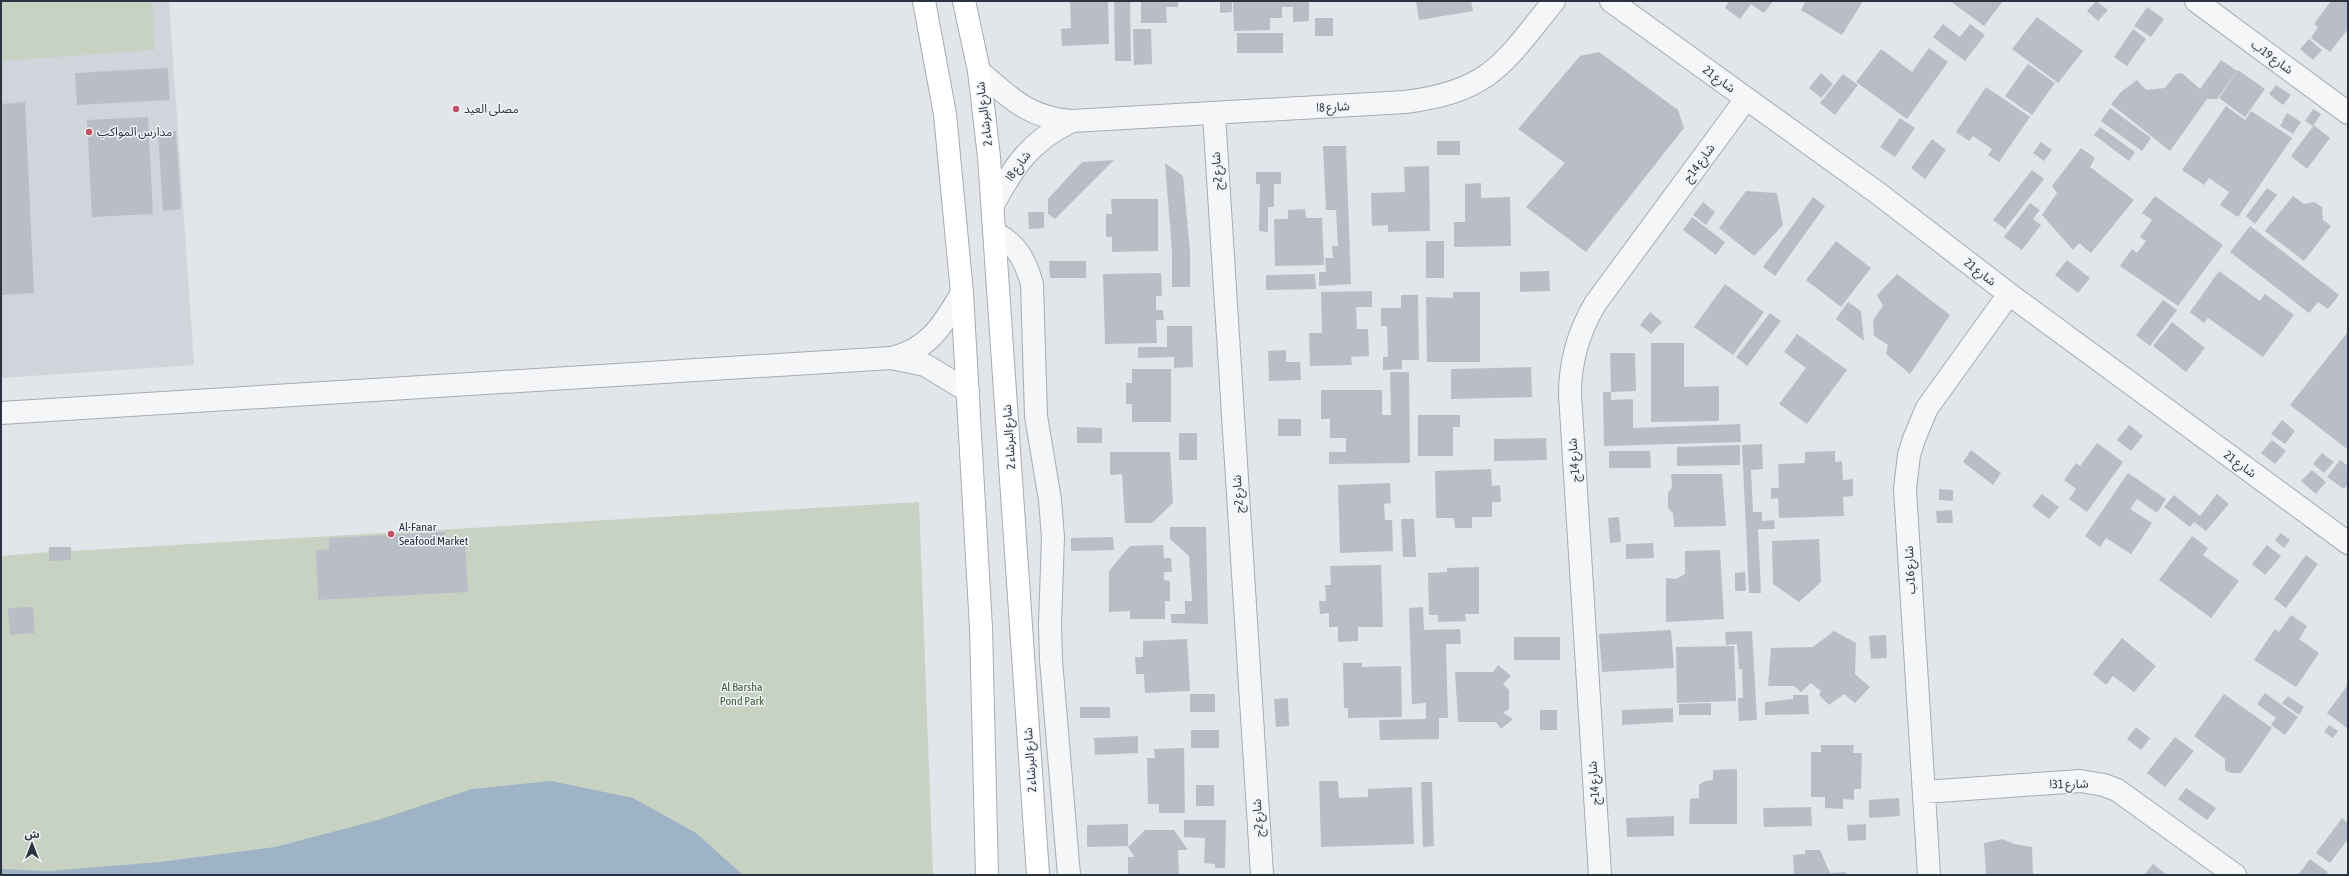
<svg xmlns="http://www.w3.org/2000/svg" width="2349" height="876" font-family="'Asap Condensed','Noto Sans Arabic',sans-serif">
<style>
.built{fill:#d0d4db}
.green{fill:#c7d2c3}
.water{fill:#9fb3c7}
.building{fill:#b9bec6}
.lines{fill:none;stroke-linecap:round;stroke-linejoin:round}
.street-casing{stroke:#a7acb3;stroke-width:24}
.secondary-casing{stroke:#a7acb3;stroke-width:24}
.street{stroke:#f4f6f8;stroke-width:22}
.secondary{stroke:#fff;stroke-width:22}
.poi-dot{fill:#c55063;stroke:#f1f4f7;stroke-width:1.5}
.labels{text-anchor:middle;stroke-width:3;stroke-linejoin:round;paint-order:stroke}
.street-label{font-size:12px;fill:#2b3340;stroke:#f1f4f7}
.poi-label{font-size:12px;fill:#2b3340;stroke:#f1f4f7;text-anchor:start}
.park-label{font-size:12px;fill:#405b39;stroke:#f1f4f7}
</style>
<rect width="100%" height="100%" fill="#e2e5e9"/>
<!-- built -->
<path class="built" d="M 1,1 L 169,1 L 194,365 L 1,378 Z"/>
<!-- green -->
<path class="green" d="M 1,1 L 152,1 L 155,50 L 1,61 Z
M 919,502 L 933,875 L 1,875 L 1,556 L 48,552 L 49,547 L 71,547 L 72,551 Z"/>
<!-- water -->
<path class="water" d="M 551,781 L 633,798 L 696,833 L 743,875 L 1,875 L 1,869 L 49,871 L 160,862 L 275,847 L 378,820 L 472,789 Z"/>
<!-- building -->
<path class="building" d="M 1070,1 L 1108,1 L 1109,44 L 1062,46 L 1061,29 L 1071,28 Z
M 1114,1 L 1130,1 L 1131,61 L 1115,61 Z
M 1141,1 L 1178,1 L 1178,7 L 1166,7 L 1167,23 L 1141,23 Z
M 1220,1 L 1232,1 L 1232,12 L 1220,13 Z
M 1239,1 L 1309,1 L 1309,21 L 1293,22 L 1293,7 L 1282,7 L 1282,18 L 1270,18 L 1270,30 L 1234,31 L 1233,2 Z
M 1416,1 L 1471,1 L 1473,11 L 1419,20 Z
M 1729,1 L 1773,1 L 1764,13 L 1751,4 L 1740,19 L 1725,8 Z
M 1806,1 L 1863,1 L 1842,35 L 1801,10 Z
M 1950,1 L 2003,1 L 1984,26 Z
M 2096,1 L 2108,10 L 2098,21 L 2087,11 Z
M 2331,1 L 2348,1 L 2348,29 L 2330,52 L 2311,38 L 2318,27 L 2314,24 Z
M 2147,7 L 2164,19 L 2151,37 L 2134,26 Z
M 2037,17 L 2083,51 L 2058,83 L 2012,49 Z
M 1315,18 L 1333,18 L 1333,36 L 1315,36 Z
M 1943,24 L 1960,37 L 1970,24 L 1985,35 L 1965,61 L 1933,37 Z
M 1133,29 L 1151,29 L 1152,64 L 1134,65 Z
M 2133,29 L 2146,39 L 2127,66 L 2114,57 Z
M 1237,33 L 1283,33 L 1283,53 L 1237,53 Z
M 2309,39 L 2322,50 L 2313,60 L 2300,49 Z
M 1929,48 L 1948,62 L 1907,119 L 1856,82 L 1881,49 L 1912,72 Z
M 1599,52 L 1678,110 L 1684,128 L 1586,252 L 1526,207 L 1565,163 L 1518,129 L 1580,56 Z
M 2221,60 L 2237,71 L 2217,99 L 2207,99 L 2170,151 L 2111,104 L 2121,92 L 2137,80 L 2146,90 L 2165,88 L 2176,74 L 2182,73 L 2200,89 Z
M 2028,64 L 2055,83 L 2032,115 L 2005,96 Z
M 168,68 L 170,100 L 77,105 L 75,73 Z
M 2238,70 L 2265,89 L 2245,117 L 2219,98 Z
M 1821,73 L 1833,84 L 1821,98 L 1809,88 Z
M 1843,74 L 1858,85 L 1835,115 L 1820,103 Z
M 2276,85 L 2291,95 L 2283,105 L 2269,94 Z
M 1986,87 L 2030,117 L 1999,162 L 1988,155 L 1992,149 L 1973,136 L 1969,141 L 1956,132 Z
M 25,102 L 34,293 L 1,295 L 1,104 Z
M 2226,106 L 2245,120 L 2251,111 L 2292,138 L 2238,217 L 2220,205 L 2229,192 L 2209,178 L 2204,185 L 2182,170 Z
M 2110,108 L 2151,138 L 2142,151 L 2101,121 Z
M 2313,109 L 2321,114 L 2313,126 L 2305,121 Z
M 2287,113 L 2301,122 L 2293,134 L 2280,126 Z
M 148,117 L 153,214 L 92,217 L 87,120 Z
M 1900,118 L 1915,128 L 1895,157 L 1880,147 Z
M 2314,125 L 2330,138 L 2307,169 L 2291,156 Z
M 2100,127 L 2135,152 L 2129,161 L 2094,135 Z
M 176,131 L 181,209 L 163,211 L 158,132 Z
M 1932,139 L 1946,150 L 1925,179 L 1911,168 Z
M 1437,141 L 1460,141 L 1460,155 L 1437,155 Z
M 2041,142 L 2052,150 L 2044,161 L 2033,153 Z
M 1323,146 L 1346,146 L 1351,284 L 1319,286 L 1319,272 L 1326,272 L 1325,258 L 1333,258 L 1332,246 L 1338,246 L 1336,210 L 1326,210 Z
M 2081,148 L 2095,158 L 2090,167 L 2134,200 L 2091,253 L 2079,243 L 2073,250 L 2042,215 L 2057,193 L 2052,186 Z
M 1114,160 L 1055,219 L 1048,214 L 1048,199 L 1082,162 Z
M 1165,163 L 1183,176 L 1190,251 L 1190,287 L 1172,287 L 1172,252 Z
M 1429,166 L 1430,231 L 1388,232 L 1388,225 L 1372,226 L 1371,193 L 1405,192 L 1404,167 Z
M 2032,170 L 2044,179 L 2005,229 L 1993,220 Z
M 1256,172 L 1281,172 L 1281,184 L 1274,184 L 1274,207 L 1268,207 L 1268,232 L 1259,231 L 1260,184 L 1256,184 Z
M 1481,183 L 1481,198 L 1510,197 L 1511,246 L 1454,247 L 1454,222 L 1465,222 L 1465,184 Z
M 2267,188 L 2277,195 L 2255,224 L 2246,216 Z
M 1746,191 L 1777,193 L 1783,225 L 1754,256 L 1719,228 Z
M 2155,196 L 2223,245 L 2178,306 L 2120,266 L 2132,249 L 2137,253 L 2146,241 L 2140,237 L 2152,220 L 2142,213 Z
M 2293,196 L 2304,204 L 2314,202 L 2322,207 L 2323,220 L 2331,226 L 2304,261 L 2265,231 Z
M 1813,197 L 1825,206 L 1775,276 L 1763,267 Z
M 1111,199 L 1158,199 L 1158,251 L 1112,252 L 1112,237 L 1106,237 L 1106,214 L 1112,214 Z
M 1703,202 L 1715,212 L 1706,225 L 1693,215 Z
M 2030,203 L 2040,210 L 2033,219 L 2041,225 L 2022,250 L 2004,237 Z
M 1305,209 L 1306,218 L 1322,218 L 1324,265 L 1275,266 L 1274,219 L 1288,219 L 1288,210 Z
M 1028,212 L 1044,212 L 1044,228 L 1029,229 Z
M 1692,217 L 1725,242 L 1716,255 L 1683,230 Z
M 2250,226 L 2339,295 L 2328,309 L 2318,302 L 2309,313 L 2230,252 Z
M 1426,241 L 1444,241 L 1444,278 L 1426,278 Z
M 1836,241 L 1871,268 L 1841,307 L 1806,280 Z
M 2067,260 L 2090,278 L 2078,293 L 2055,275 Z
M 1049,261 L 1086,261 L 1086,278 L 1050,278 Z
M 1549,271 L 1550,291 L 1520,292 L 1520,272 Z
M 2219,271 L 2260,301 L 2265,294 L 2294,315 L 2263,357 L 2208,318 L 2204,323 L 2190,312 Z
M 1161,273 L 1162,296 L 1156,296 L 1156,310 L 1163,310 L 1164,320 L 1156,320 L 1157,343 L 1105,344 L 1103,274 Z
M 1315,274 L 1316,289 L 1266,290 L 1266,275 Z
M 1897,274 L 1950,315 L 1910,374 L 1886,354 L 1888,345 L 1874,336 L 1873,320 L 1883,306 L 1877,295 Z
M 1725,284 L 1764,312 L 1733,355 L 1694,327 Z
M 1372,291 L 1372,307 L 1356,307 L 1357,329 L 1368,329 L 1369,356 L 1351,357 L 1352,365 L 1310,366 L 1309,333 L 1322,333 L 1321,292 Z
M 1453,292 L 1480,292 L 1480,362 L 1427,362 L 1426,297 L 1453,298 Z
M 1401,295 L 1418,295 L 1419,360 L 1402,360 L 1402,369 L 1383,370 L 1383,357 L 1388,357 L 1387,326 L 1381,326 L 1381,308 L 1401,308 Z
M 2163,300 L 2177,310 L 2150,346 L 2136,335 Z
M 1848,302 L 1861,311 L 1864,341 L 1836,319 Z
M 1650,312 L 1662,322 L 1651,334 L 1640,325 Z
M 1770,313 L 1781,321 L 1747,366 L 1736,357 Z
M 2172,322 L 2205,348 L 2186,372 L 2153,346 Z
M 1167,326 L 1192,326 L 1193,367 L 1174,368 L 1174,357 L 1138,358 L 1138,347 L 1167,347 Z
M 2347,333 L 2348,334 L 2347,449 L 2290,405 Z
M 1797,334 L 1847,370 L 1807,424 L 1779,404 L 1806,368 L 1784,352 Z
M 1651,343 L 1684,343 L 1684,387 L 1719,386 L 1719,421 L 1651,422 Z
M 1286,350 L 1286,362 L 1300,362 L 1301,380 L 1269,381 L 1268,351 Z
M 1610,353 L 1635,353 L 1636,391 L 1611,392 L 1611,400 L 1633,399 L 1633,428 L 1740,424 L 1741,442 L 1604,446 L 1603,392 L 1611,392 Z
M 1531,367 L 1532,397 L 1451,399 L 1451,369 Z
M 1132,369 L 1171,369 L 1171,422 L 1132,422 L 1132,404 L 1126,404 L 1126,383 L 1132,383 Z
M 1390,372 L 1409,372 L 1410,463 L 1329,464 L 1329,452 L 1346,452 L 1346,438 L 1330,438 L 1330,419 L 1321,419 L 1321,390 L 1382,390 L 1382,415 L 1391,415 Z
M 1418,415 L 1460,415 L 1460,427 L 1453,427 L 1453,456 L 1418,456 Z
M 1278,419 L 1301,419 L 1301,436 L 1278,436 Z
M 2282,420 L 2295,431 L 2285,444 L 2271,434 Z
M 2129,425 L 2143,436 L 2131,451 L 2117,440 Z
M 1077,427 L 1102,428 L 1102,443 L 1077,443 Z
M 1179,433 L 1197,433 L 1197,460 L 1179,460 Z
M 1546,438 L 1547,460 L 1494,461 L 1494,439 Z
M 2272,440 L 2286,451 L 2275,464 L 2261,453 Z
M 2097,443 L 2123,462 L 2087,512 L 2069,499 L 2076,489 L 2064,480 L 2076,463 L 2080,466 Z
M 1762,444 L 1763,469 L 1751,470 L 1753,512 L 1762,512 L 1762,521 L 1774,520 L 1775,529 L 1758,529 L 1761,593 L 1749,593 L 1742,445 Z
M 1740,445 L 1740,465 L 1677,466 L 1677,447 Z
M 1971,450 L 2001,473 L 1993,485 L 1963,462 Z
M 1609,451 L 1650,451 L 1651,468 L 1609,468 Z
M 1835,451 L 1835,462 L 1842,461 L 1843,480 L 1853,479 L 1853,496 L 1843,497 L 1844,516 L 1779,518 L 1778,498 L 1771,499 L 1771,488 L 1779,488 L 1778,464 L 1805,463 L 1805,452 Z
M 1110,452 L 1170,452 L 1173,503 L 1152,523 L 1125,523 L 1122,474 L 1110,475 Z
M 2322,453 L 2334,462 L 2324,473 L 2313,464 Z
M 2340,460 L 2348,466 L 2348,484 L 2344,489 L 2327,477 Z
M 1491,469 L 1492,486 L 1500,485 L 1501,502 L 1492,502 L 1492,517 L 1472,517 L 1472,528 L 1455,528 L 1454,518 L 1436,518 L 1435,471 Z
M 2312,470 L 2326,482 L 2316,494 L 2301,481 Z
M 2128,473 L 2166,499 L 2157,513 L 2137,499 L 2130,509 L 2152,523 L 2131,554 L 2106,538 L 2100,547 L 2085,536 Z
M 1671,474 L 1722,474 L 1726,526 L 1674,527 L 1673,513 L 1668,508 L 1668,493 L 1672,487 Z
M 1390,483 L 1391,503 L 1384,504 L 1385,520 L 1392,520 L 1393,551 L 1340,553 L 1338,485 Z
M 1939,489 L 1953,490 L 1953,501 L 1939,500 Z
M 2042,494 L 2059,507 L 2049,519 L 2032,506 Z
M 2217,494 L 2229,504 L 2206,531 L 2194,522 L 2190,527 L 2164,507 L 2174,495 L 2200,516 Z
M 1952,510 L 1953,523 L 1937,523 L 1936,511 Z
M 1619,517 L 1621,542 L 1610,543 L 1608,518 Z
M 1401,519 L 1414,519 L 1416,557 L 1403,557 Z
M 1170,527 L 1206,527 L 1208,624 L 1171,623 L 1171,614 L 1185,614 L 1185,601 L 1192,601 L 1189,556 L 1170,539 Z
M 445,532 L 445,541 L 465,540 L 468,592 L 318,600 L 316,550 L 329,549 L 329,538 Z
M 2281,533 L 2290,540 L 2284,548 L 2275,540 Z
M 2192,536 L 2208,548 L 2203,555 L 2239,581 L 2211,618 L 2159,580 Z
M 1113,537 L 1114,550 L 1071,551 L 1071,538 Z
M 1819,539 L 1821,582 L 1799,602 L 1773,584 L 1772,541 Z
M 1653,543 L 1654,558 L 1626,559 L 1626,544 Z
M 1163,545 L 1164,558 L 1171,558 L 1172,572 L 1164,572 L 1164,580 L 1170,581 L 1170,601 L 1165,601 L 1165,619 L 1130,619 L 1130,611 L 1109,612 L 1109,571 L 1130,546 Z
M 2267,545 L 2281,556 L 2265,575 L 2252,564 Z
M 49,547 L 71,547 L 71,560 L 49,561 Z
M 1720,550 L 1724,619 L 1666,622 L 1666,578 L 1676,579 L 1685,574 L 1685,551 Z
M 2306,555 L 2318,564 L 2286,608 L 2274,599 Z
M 1381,565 L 1383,627 L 1358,627 L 1358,641 L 1338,642 L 1338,627 L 1329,627 L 1329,613 L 1320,614 L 1319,601 L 1326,601 L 1325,585 L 1331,585 L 1330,566 Z
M 1479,567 L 1479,614 L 1465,614 L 1466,621 L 1438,622 L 1438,615 L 1429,615 L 1428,573 L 1447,572 L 1447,568 Z
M 1745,572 L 1746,591 L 1735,591 L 1735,573 Z
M 33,607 L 35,633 L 10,635 L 8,608 Z
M 1423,607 L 1424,630 L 1460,629 L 1461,644 L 1446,644 L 1448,718 L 1439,718 L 1439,739 L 1380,740 L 1379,720 L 1426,719 L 1426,703 L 1412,704 L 1409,608 Z
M 2291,615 L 2307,626 L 2299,639 L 2319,653 L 2296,687 L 2254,660 L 2275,629 L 2279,632 Z
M 1671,630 L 1674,668 L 1602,672 L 1599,634 Z
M 1752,631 L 1757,720 L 1739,721 L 1738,698 L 1743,698 L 1742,669 L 1739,669 L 1737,644 L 1726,645 L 1725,632 Z
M 1834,631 L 1856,643 L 1855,674 L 1870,687 L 1855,703 L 1844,694 L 1829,705 L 1819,695 L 1821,691 L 1811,683 L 1801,692 L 1794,686 L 1768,686 L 1771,648 L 1813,647 Z
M 1886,635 L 1887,658 L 1871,659 L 1869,636 Z
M 1514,637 L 1560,637 L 1560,660 L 1514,660 Z
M 2122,638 L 2156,666 L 2134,692 L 2113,676 L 2106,685 L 2093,674 Z
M 1187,639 L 1190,691 L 1145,693 L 1144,674 L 1136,674 L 1135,657 L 1143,657 L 1143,641 Z
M 1734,646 L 1736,701 L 1677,703 L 1676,647 Z
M 1343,663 L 1362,663 L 1362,667 L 1401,666 L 1402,717 L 1348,718 L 1348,708 L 1344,708 Z
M 1498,665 L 1511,676 L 1503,684 L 1509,690 L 1509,709 L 1503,713 L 1513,719 L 1501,729 L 1496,722 L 1458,722 L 1455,672 L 1493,672 Z
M 2347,686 L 2348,687 L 2348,729 L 2327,713 Z
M 2265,693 L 2298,717 L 2285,735 L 2271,725 L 2276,718 L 2257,704 Z
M 1190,694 L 1215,694 L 1215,712 L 1190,712 Z
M 2224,694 L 2272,728 L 2241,773 L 2231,773 L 2225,770 L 2225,759 L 2194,736 Z
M 1793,695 L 1808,695 L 1809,714 L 1765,715 L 1765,702 L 1793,699 Z
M 2288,696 L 2304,707 L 2299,715 L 2282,703 Z
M 1288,698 L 1289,726 L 1276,727 L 1274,699 Z
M 1711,703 L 1711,715 L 1679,715 L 1679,704 Z
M 1080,707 L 1110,707 L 1110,718 L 1080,718 Z
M 1673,708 L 1673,722 L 1622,725 L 1622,710 Z
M 1540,710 L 1557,710 L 1557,730 L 1540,730 Z
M 2329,725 L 2338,731 L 2333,738 L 2324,732 Z
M 2136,727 L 2150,738 L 2141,750 L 2127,739 Z
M 1191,730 L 1219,730 L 1219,748 L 1191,748 Z
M 1138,736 L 1138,753 L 1095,755 L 1094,738 Z
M 2175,737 L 2194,751 L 2165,787 L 2147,773 Z
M 1821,745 L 1854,745 L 1853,753 L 1862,753 L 1861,789 L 1854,789 L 1854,800 L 1843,799 L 1843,809 L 1825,808 L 1825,797 L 1811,797 L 1811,752 L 1821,752 Z
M 1184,748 L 1185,813 L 1159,813 L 1159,804 L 1148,804 L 1147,758 L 1155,758 L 1154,749 Z
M 1737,769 L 1737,824 L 1689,824 L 1690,799 L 1699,798 L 1699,785 L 1705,781 L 1713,780 L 1713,770 Z
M 1319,781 L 1338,781 L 1339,798 L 1368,797 L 1368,789 L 1412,787 L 1414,844 L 1321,847 Z
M 1421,782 L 1432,782 L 1434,846 L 1423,847 Z
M 1196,785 L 1214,785 L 1214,806 L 1196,806 Z
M 2186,788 L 2216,808 L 2207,820 L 2178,799 Z
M 1899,798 L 1900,816 L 1869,818 L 1869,800 Z
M 1811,807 L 1812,826 L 1764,827 L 1763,808 Z
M 1674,816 L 1674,836 L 1627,837 L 1626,818 Z
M 2342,818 L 2348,823 L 2348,839 L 2330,863 L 2316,853 Z
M 1184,820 L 1226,820 L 1225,868 L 1215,868 L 1215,864 L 1204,863 L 1205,838 L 1184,837 Z
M 1128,824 L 1128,846 L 1087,847 L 1087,825 Z
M 1866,824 L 1866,840 L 1848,841 L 1847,825 Z
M 1145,830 L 1174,830 L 1188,850 L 1178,850 L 1179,875 L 1128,875 L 1128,857 L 1135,857 L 1128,847 Z
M 2003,839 L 2014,844 L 2032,847 L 2033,875 L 1986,875 L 1984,843 Z
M 1805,850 L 1820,850 L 1830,873 L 1846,872 L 1846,875 L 1794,875 L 1793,855 L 1805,854 Z
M 2310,859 L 2328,872 L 2326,875 L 2298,875 Z
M 2153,864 L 2167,875 L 2144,875 Z"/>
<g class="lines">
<defs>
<path id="street" d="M 1611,1 L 1879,194 L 2009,294 L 2348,543
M 2196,1 L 2348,113
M 979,71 C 1010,98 1029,118 1072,121 L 1405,102 C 1491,91 1503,64 1554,1
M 1214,114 L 1262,875
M 993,205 C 1014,166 1030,141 1072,121
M 995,233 C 1017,244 1025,260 1032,284 L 1036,416 L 1050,500 L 1053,537 L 1050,624 L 1051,660 L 1069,875
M 892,358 C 931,348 943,324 962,293
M 1,413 C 298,396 594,375 891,358 L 925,365 L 968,391
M 1924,792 L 2080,781 L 2104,785 L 2117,790 L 2235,875
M 1600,875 L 1570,394 C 1570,361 1578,333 1595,304 L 1746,99
M 1929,875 L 1905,489 L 1909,455 L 1914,439 L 1927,408 L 2009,294"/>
<path id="secondary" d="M 924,1 L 945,114 L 962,293 L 981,628 L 987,875
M 964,1 L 979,71 L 989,157 L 1038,875"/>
</defs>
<!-- street casing -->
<use href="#street" class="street-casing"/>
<!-- secondary casing -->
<use href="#secondary" class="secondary-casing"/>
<!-- street -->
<use href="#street" class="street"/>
<!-- secondary -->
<use href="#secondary" class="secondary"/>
</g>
<!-- markers -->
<g class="poi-dot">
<circle cx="456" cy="109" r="4"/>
<circle cx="89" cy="132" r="4"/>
<circle cx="391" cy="534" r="4"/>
</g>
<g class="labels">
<!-- street labels -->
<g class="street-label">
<text transform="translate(2272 57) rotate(36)" y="4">شارع 19ب</text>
<text transform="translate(1719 79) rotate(36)" y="4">شارع 21</text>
<text transform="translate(1333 107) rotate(-3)" y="4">شارع 8ا</text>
<text transform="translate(984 114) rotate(-97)" y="4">شارع البرشاء 2</text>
<text transform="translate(1699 163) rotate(-54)" y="4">شارع 14ج</text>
<text transform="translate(1018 166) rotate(-54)" y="4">شارع 8ا</text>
<text transform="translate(1217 171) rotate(-94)" y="4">شارع 2ج</text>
<text transform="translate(1980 272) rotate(38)" y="4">شارع 21</text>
<text transform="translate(1009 437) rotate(-94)" y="4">شارع البرشاء 2</text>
<text transform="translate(1574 460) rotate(-94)" y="4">شارع 14ج</text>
<text transform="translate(2240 464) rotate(36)" y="4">شارع 21</text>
<text transform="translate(1238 494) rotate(-94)" y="4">شارع 2ج</text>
<text transform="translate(1910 570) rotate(-93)" y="4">شارع 16ب</text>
<text transform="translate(1030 760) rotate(-94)" y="4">شارع البرشاء 2</text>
<text transform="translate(1594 783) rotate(-94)" y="4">شارع 14ج</text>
<text transform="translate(2069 784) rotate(-1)" y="4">شارع 31ا</text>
<text transform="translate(1258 818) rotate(-94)" y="4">شارع 2ج</text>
</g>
<!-- poi labels -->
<g class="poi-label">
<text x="464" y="113">مصلى العيد</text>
<text x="97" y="136">مدارس المواكب</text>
<text x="399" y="531">Al-Fanar<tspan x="399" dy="14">Seafood Market</tspan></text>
</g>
<!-- park labels -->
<g class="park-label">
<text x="742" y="691">Al Barsha<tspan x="742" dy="14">Pond Park</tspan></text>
</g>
</g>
<!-- border -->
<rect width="2349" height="876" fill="none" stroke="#2b3340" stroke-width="4"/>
<!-- north arrow -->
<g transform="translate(32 844)" stroke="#f1f4f7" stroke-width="3" paint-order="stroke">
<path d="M0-3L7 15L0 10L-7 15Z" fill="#2b3340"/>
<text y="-6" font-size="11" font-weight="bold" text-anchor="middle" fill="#2b3340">ش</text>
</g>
</svg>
